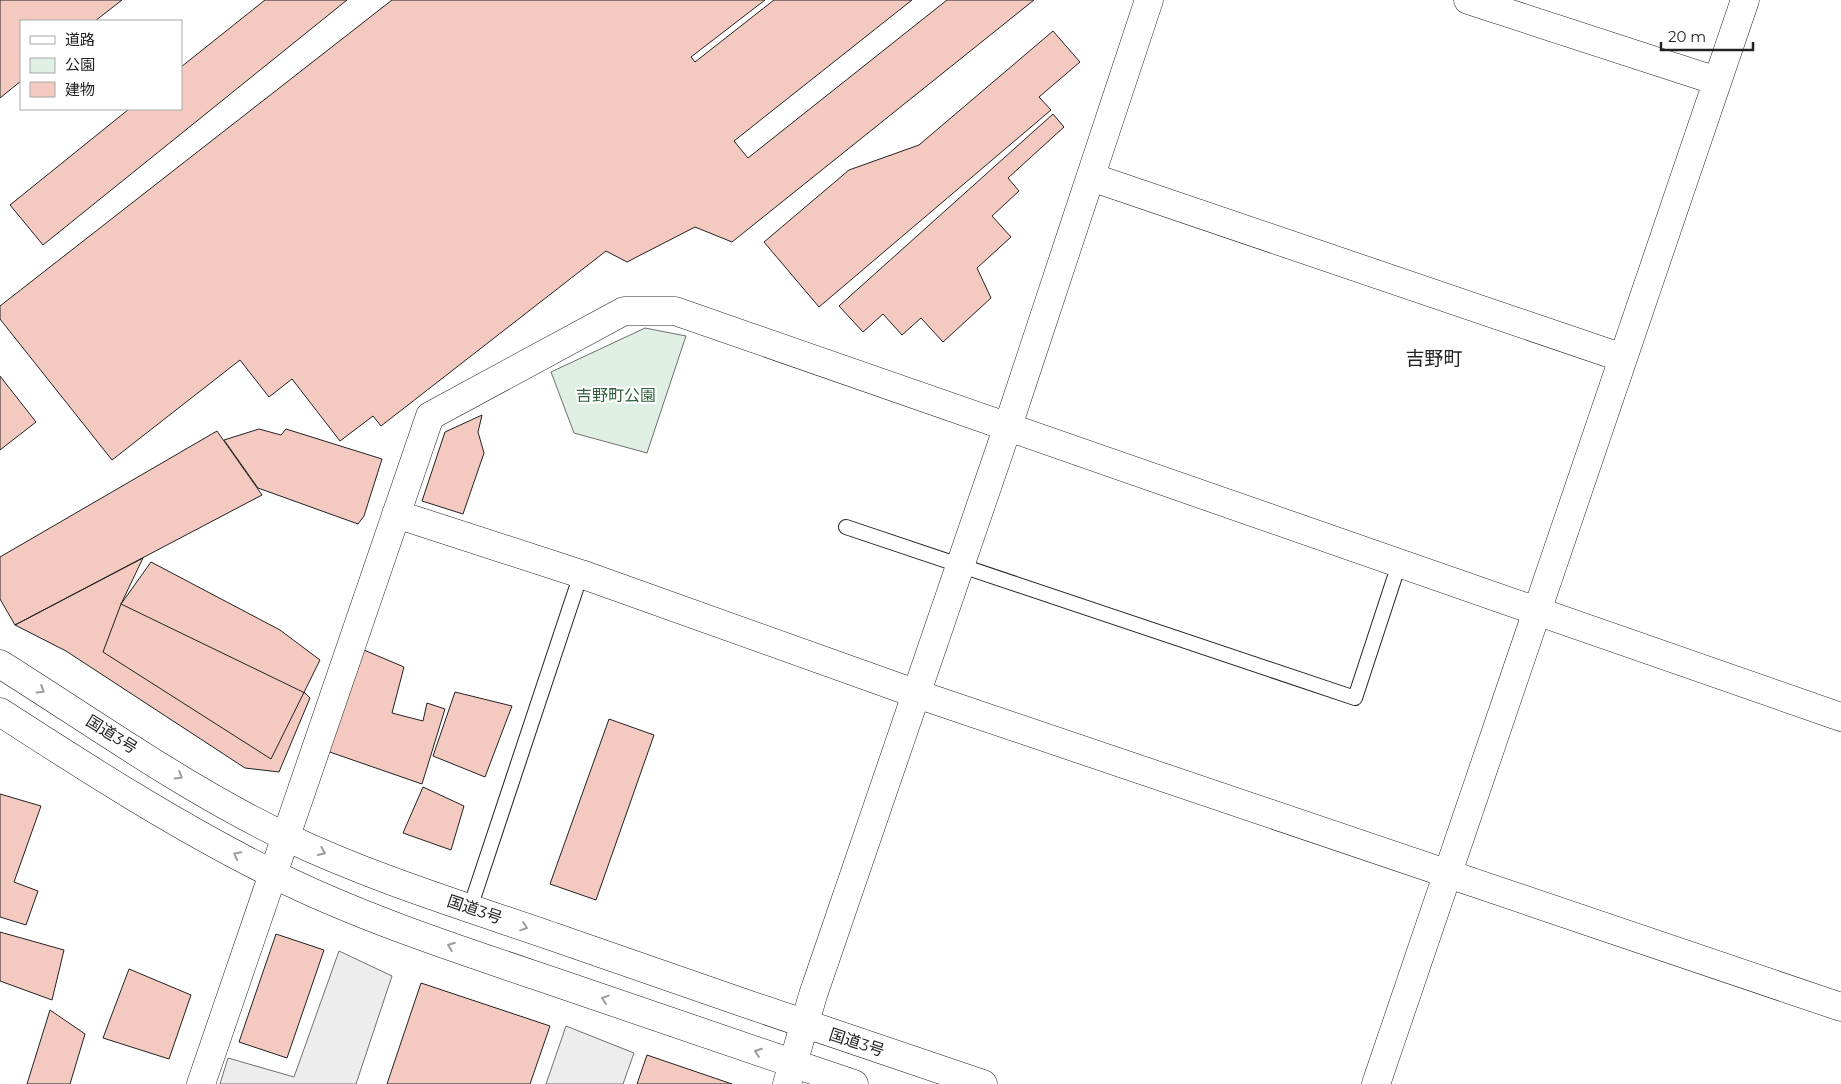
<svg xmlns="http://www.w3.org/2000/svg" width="1841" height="1084" font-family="Montserrat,'Noto Sans JP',sans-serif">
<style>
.green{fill:#e0efe3;stroke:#6f6f6f}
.parking{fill:#ededed;stroke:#6f6f6f}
.building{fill:#f3c9c0;stroke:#222}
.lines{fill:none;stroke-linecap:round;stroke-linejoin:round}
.service-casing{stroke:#222;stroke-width:16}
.minor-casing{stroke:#222;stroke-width:29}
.tertiary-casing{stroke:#222;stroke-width:29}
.trunk-casing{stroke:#222;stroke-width:29}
.service{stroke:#fff;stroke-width:14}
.minor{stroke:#fff;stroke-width:28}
.tertiary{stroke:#fff;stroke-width:28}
.trunk{stroke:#fff;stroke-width:28}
.oneway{stroke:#9c9c9c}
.labels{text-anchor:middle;stroke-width:4;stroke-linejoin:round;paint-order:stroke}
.park-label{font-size:16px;fill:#2f5e38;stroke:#fff}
.street-label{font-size:16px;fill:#222;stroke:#fff}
.quarter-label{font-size:19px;fill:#222;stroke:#fff}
</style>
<rect width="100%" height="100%" fill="#fff"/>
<!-- green -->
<path class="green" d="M 645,328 L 686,336 L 647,453 L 574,433 L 551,372 Z"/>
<!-- parking -->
<path class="parking" d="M 339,951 L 392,976 L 356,1084 L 220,1084 L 228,1058 L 294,1077 Z
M 566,1026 L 634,1053 L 623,1084 L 546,1084 Z"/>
<!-- building -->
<path class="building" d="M 0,0 L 122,0 L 95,21 L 21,21 L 21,81 L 0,98 Z
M 265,0 L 347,0 L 43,245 L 10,205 L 129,109 L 181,109 L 181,67 Z
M 392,0 L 765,0 L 691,57 L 695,62 L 774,0 L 912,0 L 734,141 L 748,158 L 947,0 L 1034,0 L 732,242 L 695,227 L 627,262 L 606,251 L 381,426 L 373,416 L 340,441 L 292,379 L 269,397 L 240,360 L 112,460 L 0,319 L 0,306 Z
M 1053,31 L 1080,62 L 1039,97 L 1051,110 L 819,307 L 764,242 L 849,170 L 919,145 Z
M 1053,114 L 1064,127 L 1008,178 L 1019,191 L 992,216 L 1011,237 L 977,268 L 991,298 L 943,342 L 921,318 L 902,335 L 883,314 L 863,332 L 839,306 Z
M 0,376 L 36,422 L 0,450 Z
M 482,415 L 478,432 L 484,453 L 463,514 L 422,501 L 445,432 Z
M 259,429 L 281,435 L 286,429 L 382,459 L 364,516 L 358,524 L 258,488 L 224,440 Z
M 217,431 L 262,495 L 15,625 L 0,599 L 0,557 Z
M 143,558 L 121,604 L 305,693 L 310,698 L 279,772 L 245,768 L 66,651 L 15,625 Z
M 151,562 L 280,630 L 320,660 L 271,759 L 103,652 L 121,604 Z
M 364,650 L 404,667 L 392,713 L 423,721 L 427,703 L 445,709 L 422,784 L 321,749 Z
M 455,692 L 512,706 L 485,777 L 433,756 Z
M 609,719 L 654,735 L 596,900 L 550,884 Z
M 423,787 L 464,806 L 451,850 L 403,833 Z
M 0,794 L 41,806 L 14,882 L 38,891 L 26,925 L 0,917 Z
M 0,932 L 64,950 L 52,1000 L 0,981 Z
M 276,934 L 324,950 L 287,1058 L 239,1042 Z
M 129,969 L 191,995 L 169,1059 L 103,1038 Z
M 421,983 L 550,1026 L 530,1084 L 387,1084 Z
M 50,1010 L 85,1034 L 70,1084 L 27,1084 Z
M 647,1055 L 732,1084 L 637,1084 Z"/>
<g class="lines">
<defs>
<path id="service" d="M 846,527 L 1355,698 L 1399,564
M 470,908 L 581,574"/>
<path id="minor" d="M 1468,0 L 1717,81
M 1091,177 L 1623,358
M 396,514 L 581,574 L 917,694 L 1841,1007
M 201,1084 L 430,416 L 624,311 L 675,311 L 1841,717
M 1376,1084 L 1745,0"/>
<path id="tertiary" d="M 787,1084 L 813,995 L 1008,426 L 1149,0"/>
<path id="trunk" d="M 0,664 C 94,723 186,789 286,837 C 372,878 464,906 554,937 C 697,987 839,1036 983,1084
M 0,712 C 88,769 177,826 271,873 C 357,916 451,947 543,978 C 646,1013 750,1049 854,1084"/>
</defs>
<!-- service casing -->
<use href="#service" class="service-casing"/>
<!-- minor casing -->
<use href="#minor" class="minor-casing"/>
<!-- tertiary casing -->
<use href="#tertiary" class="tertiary-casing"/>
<!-- trunk casing -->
<use href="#trunk" class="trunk-casing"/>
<!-- service -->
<use href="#service" class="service"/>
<!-- minor -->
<use href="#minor" class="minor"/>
<!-- tertiary -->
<use href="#tertiary" class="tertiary"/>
<!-- trunk -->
<use href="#trunk" class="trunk"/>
</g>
<!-- one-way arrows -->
<defs><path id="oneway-chevron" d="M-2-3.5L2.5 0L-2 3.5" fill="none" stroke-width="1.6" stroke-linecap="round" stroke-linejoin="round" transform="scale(1.25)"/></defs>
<g class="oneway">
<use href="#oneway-chevron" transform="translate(41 690) rotate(32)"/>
<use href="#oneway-chevron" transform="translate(179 776) rotate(32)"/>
<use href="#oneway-chevron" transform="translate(322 852) rotate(23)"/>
<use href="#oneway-chevron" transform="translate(237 855) rotate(-152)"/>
<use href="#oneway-chevron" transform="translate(524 927) rotate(19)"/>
<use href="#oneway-chevron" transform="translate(451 946) rotate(-160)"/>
<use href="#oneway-chevron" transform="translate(605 999) rotate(-161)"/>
<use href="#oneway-chevron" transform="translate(758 1052) rotate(-160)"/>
</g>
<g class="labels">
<!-- park labels -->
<g class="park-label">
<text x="616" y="401">吉野町公園</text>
</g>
<!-- street labels -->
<g class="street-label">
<text transform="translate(112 734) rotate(32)" y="6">国道3号</text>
<text transform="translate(475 909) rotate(19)" y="6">国道3号</text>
<text transform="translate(857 1042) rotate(18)" y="6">国道3号</text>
</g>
<!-- quarter labels -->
<g class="quarter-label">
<text x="1434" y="365">吉野町</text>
</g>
</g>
<!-- legend -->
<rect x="20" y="20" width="162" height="90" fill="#ffffff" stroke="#a7a7a7"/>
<rect x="30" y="36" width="25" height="8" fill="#ffffff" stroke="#a7a7a7"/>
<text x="65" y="45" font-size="15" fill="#222222">道路</text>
<rect x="30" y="58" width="25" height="15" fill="#e0efe3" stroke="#a7a7a7"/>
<text x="65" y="70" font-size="15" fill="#222222">公園</text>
<rect x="30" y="82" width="25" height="15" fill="#f3c9c0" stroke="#a7a7a7"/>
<text x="65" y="95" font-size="15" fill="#222222">建物</text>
<!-- scale -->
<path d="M1661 42v8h92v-8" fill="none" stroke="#222222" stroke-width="2.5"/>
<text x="1668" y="42" font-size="15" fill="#222222" stroke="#ffffff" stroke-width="4" paint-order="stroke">20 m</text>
</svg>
